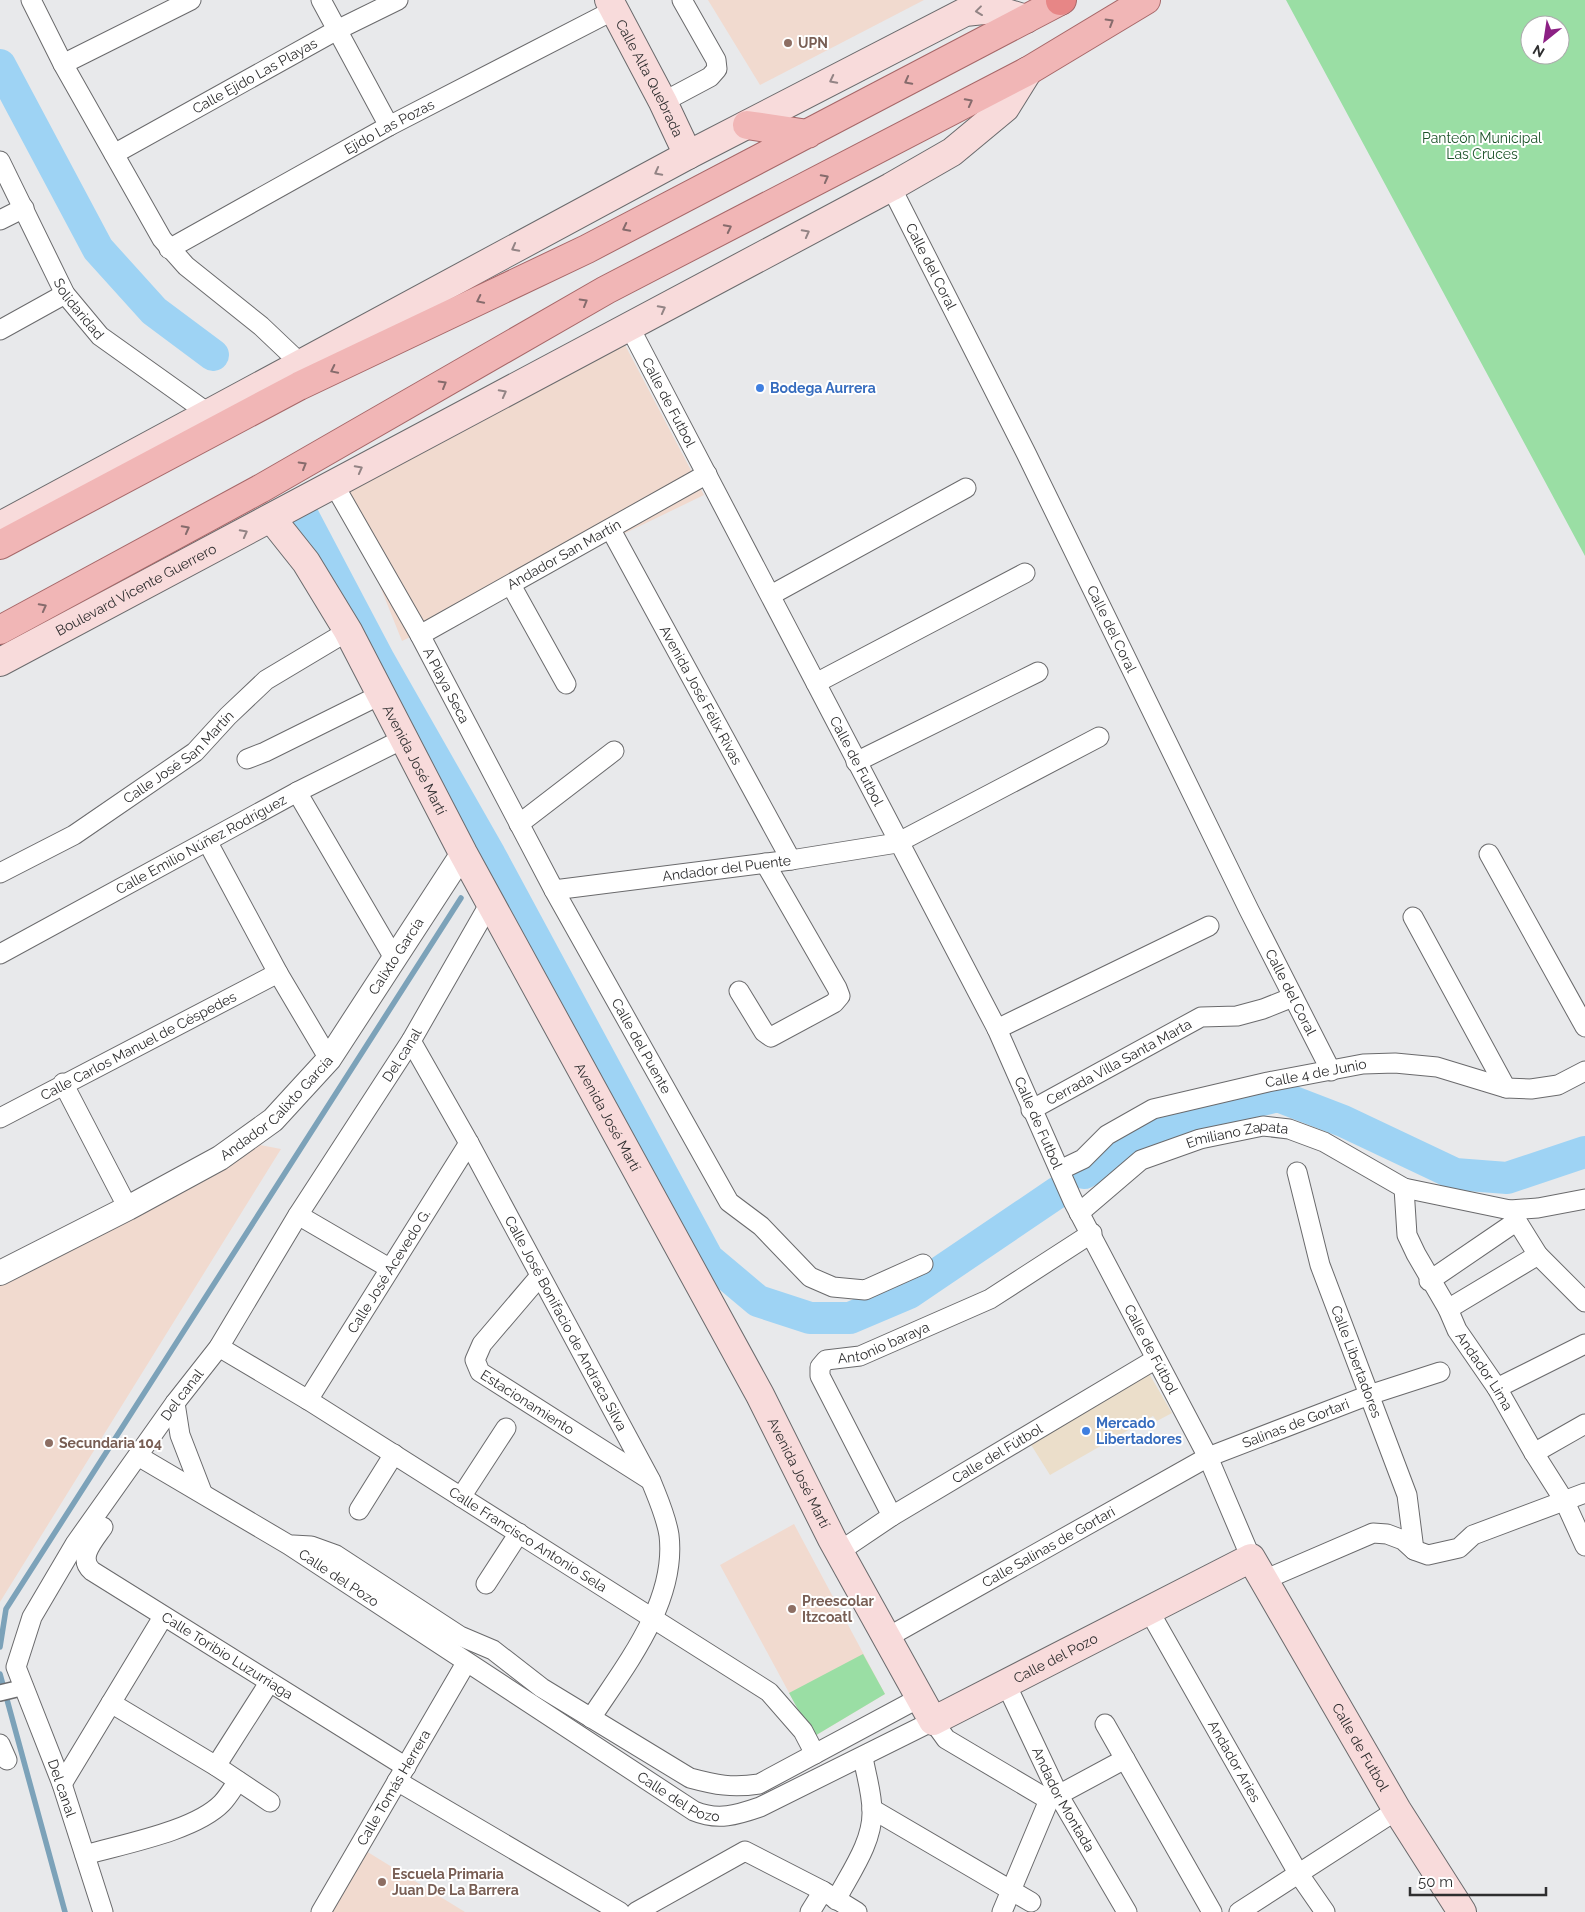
<svg xmlns="http://www.w3.org/2000/svg" width="1585" height="1912" font-family="Raleway,sans-serif">
<style>
.commercial{fill:#ebdeca}
.education{fill:#f1dacf}
.green{fill:#9adea4;fill-rule:evenodd}
.lines{fill:none;stroke-linecap:round;stroke-linejoin:round}
.stream{stroke:#7ca2b9;stroke-width:5.5}
.river{stroke:#9ed3f4;stroke-width:32}
.pedestrian-casing{stroke:#6a6a6c;stroke-width:18}
.minor-casing{stroke:#6a6a6c;stroke-width:21}
.tertiary-casing{stroke:#6a6a6c;stroke-width:26}
.secondary-casing{stroke:#6a6a6c;stroke-width:30}
.primary-casing{stroke:#a66768;stroke-width:30}
.motorway-casing{stroke:#a66768;stroke-width:30}
.pedestrian{stroke:#fff;stroke-width:15}
.minor{stroke:#fff;stroke-width:19}
.tertiary{stroke:#fff;stroke-width:24}
.secondary{stroke:#f8dbdb;stroke-width:28}
.primary{stroke:#f1b6b6;stroke-width:28}
.motorway{stroke:#e78686;stroke-width:28}
.oneway{stroke:#938485}
.oneway2{stroke:#866b6c}
.education-dot{fill:#8d6e63;stroke:#fff;stroke-width:2}
.shop-dot{fill:#3f7fe0;stroke:#fff;stroke-width:2}
.labels{text-anchor:middle;stroke-width:4;stroke-linejoin:round;paint-order:stroke}
.education-label{font-size:14px;font-weight:bold;fill:#785e54;stroke:#fff;text-anchor:start}
.street-label{font-size:14px;fill:#2e2e2f;stroke:#fff}
.park-label{font-size:14px;fill:#1b5228;stroke:#fff}
.shop-label{font-size:14px;font-weight:bold;fill:#366cbe;stroke:#fff;text-anchor:start}
</style>
<rect width="100%" height="100%" fill="#e8e9eb"/>
<!-- commercial -->
<path class="commercial" d="M 1147,1370 L 1172,1413 L 1157,1421 L 1153,1416 L 1050,1475 L 1028,1440 Z"/>
<!-- education -->
<path class="education" d="M 708,0 L 924,0 L 760,85 Z
M 623,341 L 704,495 L 402,641 L 340,486 Z
M 260,1145 L 281,1149 L 0,1602 L 0,1283 Z
M 794,1524 L 885,1694 L 813,1737 L 720,1565 Z
M 366,1851 L 465,1912 L 331,1912 Z"/>
<!-- green -->
<path class="green" d="M 1286,0 L 1585,0 L 1585,556 ZM 1530,25 L 1560,25 L 1560,55 L 1530,55 Z
M 863,1654 L 885,1694 L 813,1737 L 789,1693 Z"/>
<g class="lines">
<!-- stream -->
<path class="stream" d="M 487,860 L 490,855
M 0,1647 L 6,1609 L 461,898
M 0,1674 L 65,1912"/>
<!-- river -->
<path class="river" d="M 0,65 L 98,249 L 154,311 L 213,355
M 302,514 L 379,660 L 490,855 L 708,1259 L 758,1301 L 810,1318 L 850,1318 L 909,1293 L 1058,1192
M 1084,1173 L 1188,1118 L 1278,1096 L 1343,1121 L 1455,1174 L 1507,1178 L 1585,1152"/>
<defs>
<path id="pedestrian" d="M 0,1693 L 25,1687"/>
<g id="minor">
<path d="M 31,0 L 63,64 L 162,239 L 186,266 L 261,326 L 300,363"/>
<path d="M 321,0 L 389,126"/>
<path d="M 63,64 L 191,0"/>
<path d="M 663,102 L 710,77 L 717,69 L 716,60 L 682,0"/>
<path id="s1" d="M 114,154 L 337,30 L 398,0"/>
<path id="s2" d="M 0,161 L 65,294 L 100,336 L 208,413"/>
<path id="s3" d="M 891,187 L 1026,453 L 1249,910 L 1331,1071"/>
<path d="M 0,220 L 24,208"/>
<path id="s4" d="M 169,249 L 389,126 L 614,10"/>
<path id="s5" d="M 629,326 L 997,1029 L 1073,1201 L 1208,1457 L 1251,1558"/>
<path d="M 0,330 L 65,294"/>
<path id="s6" d="M 333,483 L 420,635 L 554,890 L 729,1202 L 761,1226 L 810,1277 L 833,1287 L 865,1290 L 923,1264"/>
<path id="s7" d="M 611,530 L 791,860"/>
<path d="M 511,585 L 566,684"/>
<path d="M 771,595 L 966,488"/>
<path id="s8" d="M 420,635 L 707,474"/>
<path d="M 816,683 L 1025,573"/>
<path d="M 247,759 L 265,752 L 382,694"/>
<path d="M 856,762 L 1038,672"/>
<path d="M 297,792 L 394,958"/>
<path d="M 519,824 L 614,751"/>
<path d="M 207,841 L 278,973 L 329,1059"/>
<path d="M 1489,854 L 1585,1027"/>
<path id="s9" d="M 0,873 L 74,835 L 195,752 L 228,716 L 266,680 L 348,631"/>
<path id="s10" d="M 554,890 L 791,860 L 897,843 L 1099,737"/>
<path d="M 1413,917 L 1506,1088"/>
<path id="s11" d="M 0,954 L 297,792 L 403,739"/>
<path d="M 739,991 L 764,1032 L 771,1037 L 834,1003 L 840,996 L 837,988 L 765,863"/>
<path d="M 997,1029 L 1209,926"/>
<path id="s12" d="M 411,1041 L 469,1143 L 651,1481 C 658,1499 666,1516 669,1535 C 677,1602 625,1666 591,1718"/>
<path d="M 63,1083 L 128,1208"/>
<path id="s13" d="M 1031,1110 L 1201,1017 L 1237,1016 L 1263,1009 L 1293,997"/>
<path id="s14" d="M 0,1118 L 278,973"/>
<path id="s15" d="M 1060,1170 L 1083,1159 L 1107,1135 L 1153,1109 L 1268,1082 L 1363,1064 L 1395,1063 L 1437,1067 L 1506,1088 L 1531,1089 L 1558,1085 L 1585,1071"/>
<path id="s16" d="M 1297,1172 L 1320,1265 L 1407,1495 L 1414,1550"/>
<path id="s17" d="M 1404,1188 L 1407,1235 L 1416,1254 L 1448,1309 L 1457,1330 L 1497,1388 L 1534,1453 L 1565,1502 L 1585,1546"/>
<path d="M 1510,1210 L 1538,1255 L 1585,1302"/>
<path id="s18" d="M 1079,1213 L 1141,1160 L 1200,1139 L 1263,1126 L 1289,1129 L 1324,1142 L 1404,1188 L 1510,1210 L 1538,1208 L 1585,1199"/>
<path d="M 298,1215 L 389,1268"/>
<path id="s19" d="M 540,1276 L 482,1344 L 475,1360 L 480,1372 L 650,1480"/>
<path d="M 1429,1281 L 1517,1221"/>
<path d="M 1448,1309 L 1538,1255"/>
<path id="s20" d="M 219,1347 L 308,1400 L 769,1692 L 803,1731 L 815,1754"/>
<path d="M 1497,1388 L 1585,1344"/>
<path id="s21" d="M 308,1400 L 469,1143"/>
<path d="M 175,1403 L 180,1435 L 202,1492"/>
<path d="M 1534,1453 L 1585,1424"/>
<path id="s22" d="M 138,1456 L 289,1545 L 694,1811 C 718,1821 737,1815 760,1807 L 933,1721 L 946,1739 L 1049,1800 L 1125,1759"/>
<path d="M 461,1497 L 506,1428"/>
<path d="M 359,1510 L 394,1454"/>
<path id="s23" d="M 892,1516 L 820,1376 L 820,1367 L 826,1360 L 860,1356 L 990,1299 L 1092,1233"/>
<path id="s24" d="M 103,1527 C 94,1540 77,1558 92,1571 L 406,1767"/>
<path d="M 293,1545 L 311,1546 L 336,1555 L 460,1636 L 493,1650 L 542,1688 L 690,1778 C 716,1785 732,1788 759,1784 L 921,1697"/>
<path id="s25" d="M 840,1551 L 892,1516 L 1156,1359"/>
<path d="M 1264,1580 L 1373,1533 L 1387,1534 L 1403,1540 L 1414,1550 L 1428,1555 L 1459,1548 L 1473,1535 L 1585,1493"/>
<path d="M 486,1584 L 519,1533"/>
<path id="s26" d="M 1148,1609 L 1298,1873 L 1325,1912"/>
<path id="s27" d="M 888,1637 L 1208,1457 L 1369,1395 L 1440,1372"/>
<path id="s28" d="M 1006,1684 L 1059,1796 L 1127,1912"/>
<path d="M 111,1703 L 216,1766 L 270,1802"/>
<path d="M 1105,1724 L 1212,1912"/>
<path d="M 0,1744 L 7,1760"/>
<path d="M 216,1766 L 269,1683"/>
<path d="M 397,1781 L 620,1912"/>
<path d="M 62,1784 L 163,1617"/>
<path d="M 872,1809 L 1031,1902"/>
<path d="M 85,1855 C 123,1844 195,1831 222,1803 C 228,1797 233,1788 238,1781"/>
<path d="M 836,1900 C 850,1873 873,1842 872,1811 C 872,1793 866,1775 863,1757"/>
<path id="s29" d="M 103,1912 L 62,1784 L 16,1667 L 32,1617 L 75,1544 L 175,1403 L 219,1347 L 298,1215 L 411,1041 L 490,903"/>
<path id="s30" d="M 321,1912 L 466,1663"/>
<path d="M 636,1912 L 745,1851 L 823,1891 L 857,1912"/>
<path d="M 810,1912 L 823,1891"/>
<path d="M 1002,1912 L 1049,1800"/>
<path d="M 1239,1912 L 1397,1810"/>
</g>
<g id="tertiary">
<path id="s31" d="M 0,1273 L 128,1208 L 220,1158 L 273,1120 L 329,1059 L 463,853"/>
</g>
<g id="secondary">
<path id="s32" d="M 609,0 L 663,102 L 688,155"/>
<path id="s33" d="M 271,518 L 306,562 L 348,631 L 463,853 L 760,1395 L 832,1539 L 933,1721 L 1251,1558 L 1397,1810 L 1462,1912"/>
<path d="M 0,526 L 688,155 L 965,12 L 993,9 L 1026,19"/>
<path id="s34" d="M 0,662 L 891,187 L 952,152 L 1005,108 L 1028,71"/>
</g>
<path id="primary" d="M 747,125 L 808,134
M 0,545 L 299,386 L 587,249 L 1060,1
M 0,630 L 260,489 L 606,290 L 1028,71 L 1146,0"/>
<path id="motorway" d="M 1060,1 L 1062,0"/>
</defs>
<!-- pedestrian casing -->
<use href="#pedestrian" class="pedestrian-casing"/>
<!-- minor casing -->
<use href="#minor" class="minor-casing"/>
<!-- tertiary casing -->
<use href="#tertiary" class="tertiary-casing"/>
<!-- secondary casing -->
<use href="#secondary" class="secondary-casing"/>
<!-- primary casing -->
<use href="#primary" class="primary-casing"/>
<!-- motorway casing -->
<use href="#motorway" class="motorway-casing"/>
<!-- pedestrian -->
<use href="#pedestrian" class="pedestrian"/>
<!-- minor -->
<use href="#minor" class="minor"/>
<!-- tertiary -->
<use href="#tertiary" class="tertiary"/>
<!-- secondary -->
<use href="#secondary" class="secondary"/>
<!-- primary -->
<use href="#primary" class="primary"/>
<!-- motorway -->
<use href="#motorway" class="motorway"/>
</g>
<!-- one-way arrows -->
<defs><path id="oneway-chevron" d="M-2-3.5L2.5 0L-2 3.5" fill="none" stroke-width="1.6" stroke-linecap="round" stroke-linejoin="round" transform="scale(1.25)"/></defs>
<g class="oneway">
<use href="#oneway-chevron" transform="translate(979 11) rotate(173)"/>
<use href="#oneway-chevron" transform="translate(833 80) rotate(153)"/>
<use href="#oneway-chevron" transform="translate(658 172) rotate(152)"/>
<use href="#oneway-chevron" transform="translate(806 233) rotate(-28)"/>
<use href="#oneway-chevron" transform="translate(515 248) rotate(152)"/>
<use href="#oneway-chevron" transform="translate(662 309) rotate(-28)"/>
<use href="#oneway-chevron" transform="translate(503 393) rotate(-28)"/>
<use href="#oneway-chevron" transform="translate(359 469) rotate(-28)"/>
<use href="#oneway-chevron" transform="translate(244 533) rotate(-28)"/>
</g>
<g class="oneway2">
<use href="#oneway-chevron" transform="translate(1110 22) rotate(-31)"/>
<use href="#oneway-chevron" transform="translate(908 81) rotate(152)"/>
<use href="#oneway-chevron" transform="translate(969 102) rotate(-28)"/>
<use href="#oneway-chevron" transform="translate(825 178) rotate(-28)"/>
<use href="#oneway-chevron" transform="translate(626 228) rotate(153)"/>
<use href="#oneway-chevron" transform="translate(728 228) rotate(-27)"/>
<use href="#oneway-chevron" transform="translate(480 300) rotate(154)"/>
<use href="#oneway-chevron" transform="translate(584 302) rotate(-30)"/>
<use href="#oneway-chevron" transform="translate(334 370) rotate(154)"/>
<use href="#oneway-chevron" transform="translate(443 384) rotate(-30)"/>
<use href="#oneway-chevron" transform="translate(303 465) rotate(-30)"/>
<use href="#oneway-chevron" transform="translate(186 529) rotate(-28)"/>
<use href="#oneway-chevron" transform="translate(43 607) rotate(-28)"/>
</g>
<!-- markers -->
<g class="education-dot">
<circle cx="788" cy="43" r="5"/>
<circle cx="49" cy="1443" r="5"/>
<circle cx="792" cy="1609" r="5"/>
<circle cx="382" cy="1882" r="5"/>
</g>
<g class="shop-dot">
<circle cx="760" cy="388" r="5"/>
<circle cx="1086" cy="1431" r="5"/>
</g>
<g class="labels">
<!-- education labels -->
<g class="education-label">
<text x="798" y="48">UPN</text>
<text x="59" y="1448">Secundaria 104</text>
<text x="802" y="1606">Preescolar<tspan x="802" dy="16">Itzcoatl</tspan></text>
<text x="392" y="1879">Escuela Primaria<tspan x="392" dy="16">Juan De La Barrera</tspan></text>
</g>
<!-- street labels -->
<g class="street-label">
<text dy="5" stroke="none"><textPath href="#s1" startOffset="161">Calle Ejido Las Playas</textPath></text>
<text dy="5" stroke="none"><textPath href="#s32" startOffset="88">Calle Alta Quebrada</textPath></text>
<text dy="5" stroke="none"><textPath href="#s4" startOffset="252">Ejido Las Pozas</textPath></text>
<text dy="5" stroke="none"><textPath href="#s3" startOffset="89">Calle del Coral</textPath></text>
<text dy="5" stroke="none"><textPath href="#s2" startOffset="168">Solidaridad</textPath></text>
<text dy="5" stroke="none"><textPath href="#s5" startOffset="86">Calle de Futbol</textPath></text>
<text dy="5" stroke="none"><textPath href="#s8" startOffset="165">Andador San Martín</textPath></text>
<text dy="5" stroke="none"><textPath href="#s34" startOffset="154">Boulevard Vicente Guerrero</textPath></text>
<text dy="5" stroke="none"><textPath href="#s3" startOffset="494">Calle del Coral</textPath></text>
<text dy="5" stroke="none"><textPath href="#s6" startOffset="232">A Playa Seca</textPath></text>
<text dy="5" stroke="none"><textPath href="#s7" startOffset="188">Avenida José Félix Rivas</textPath></text>
<text dy="5" stroke="none"><textPath href="#s9" startOffset="214">Calle José San Martín</textPath></text>
<text dy="5" stroke="none"><textPath href="#s33" startOffset="282">Avenida José Martí</textPath></text>
<text dy="5" stroke="none"><textPath href="#s5" startOffset="491">Calle de Futbol</textPath></text>
<text dy="5" stroke="none"><textPath href="#s11" startOffset="229">Calle Emilio Núñez Rodríguez</textPath></text>
<text dy="5" stroke="none"><textPath href="#s10" startOffset="174">Andador del Puente</textPath></text>
<text dy="5" stroke="none"><textPath href="#s31" startOffset="519">Calixto García</textPath></text>
<text dy="5" stroke="none"><textPath href="#s3" startOffset="899">Calle del Coral</textPath></text>
<text dy="5" stroke="none"><textPath href="#s14" startOffset="156">Calle Carlos Manuel de Céspedes</textPath></text>
<text dy="5" stroke="none"><textPath href="#s6" startOffset="642">Calle del Puente</textPath></text>
<text dy="5" stroke="none"><textPath href="#s29" startOffset="986">Del canal</textPath></text>
<text dy="5" stroke="none"><textPath href="#s13" startOffset="100">Cerrada Villa Santa Marta</textPath></text>
<text dy="5" stroke="none"><textPath href="#s15" startOffset="279">Calle 4 de Junio</textPath></text>
<text dy="5" stroke="none"><textPath href="#s31" startOffset="324">Andador Calixto García</textPath></text>
<text dy="5" stroke="none"><textPath href="#s33" startOffset="688">Avenida José Martí</textPath></text>
<text dy="5" stroke="none"><textPath href="#s5" startOffset="896">Calle de Futbol</textPath></text>
<text dy="5" stroke="none"><textPath href="#s18" startOffset="182">Emiliano Zapata</textPath></text>
<text dy="5" stroke="none"><textPath href="#s21" startOffset="152">Calle José Acevedo G.</textPath></text>
<text dy="5" stroke="none"><textPath href="#s12" startOffset="322">Calle José Bonifacio de Andraca Silva</textPath></text>
<text dy="5" stroke="none"><textPath href="#s23" startOffset="236">Antonio baraya</textPath></text>
<text dy="5" stroke="none"><textPath href="#s5" startOffset="1149">Calle de Fútbol</textPath></text>
<text dy="5" stroke="none"><textPath href="#s16" startOffset="199">Calle Libertadores</textPath></text>
<text dy="5" stroke="none"><textPath href="#s17" startOffset="204">Andador Lima</textPath></text>
<text dy="5" stroke="none"><textPath href="#s29" startOffset="581">Del canal</textPath></text>
<text dy="5" stroke="none"><textPath href="#s19" startOffset="176">Estacionamiento</textPath></text>
<text dy="5" stroke="none"><textPath href="#s27" startOffset="461">Salinas de Gortari</textPath></text>
<text dy="5" stroke="none"><textPath href="#s25" startOffset="185">Calle del Fútbol</textPath></text>
<text dy="5" stroke="none"><textPath href="#s33" startOffset="1092">Avenida José Martí</textPath></text>
<text dy="5" stroke="none"><textPath href="#s20" startOffset="364">Calle Francisco Antonio Sela</textPath></text>
<text dy="5" stroke="none"><textPath href="#s27" startOffset="184">Calle Salinas de Gortari</textPath></text>
<text dy="5" stroke="none"><textPath href="#s22" startOffset="235">Calle del Pozo</textPath></text>
<text dy="5" stroke="none"><textPath href="#s24" startOffset="210">Calle Toribio Luzurriaga</textPath></text>
<text dy="5" stroke="none"><textPath href="#s33" startOffset="1512">Calle del Pozo</textPath></text>
<text dy="5" stroke="none"><textPath href="#s33" startOffset="1950">Calle de Futbol</textPath></text>
<text dy="5" stroke="none"><textPath href="#s26" startOffset="175">Andador Aries</textPath></text>
<text dy="5" stroke="none"><textPath href="#s30" startOffset="144">Calle Tomás Herrera</textPath></text>
<text transform="translate(62 1788) rotate(71)" y="5">Del canal</text>
<text dy="5" stroke="none"><textPath href="#s22" startOffset="640">Calle del Pozo</textPath></text>
<text dy="5" stroke="none"><textPath href="#s28" startOffset="129">Andador Montada</textPath></text>
</g>
<!-- park labels -->
<g class="park-label">
<text x="1482" y="143">Panteón Municipal<tspan x="1482" dy="16">Las Cruces</tspan></text>
</g>
<!-- shop labels -->
<g class="shop-label">
<text x="770" y="393">Bodega Aurrera</text>
<text x="1096" y="1428">Mercado<tspan x="1096" dy="16">Libertadores</tspan></text>
</g>
</g>
<!-- north arrow -->
<g transform="translate(1545 40) rotate(210)"><circle r="24" fill="#ffffff" stroke="#ababac"/>
<path d="M0-4L9 19L0 12L-9 19Z" fill="#8c2084"/>
<text y="-8" font-size="14" font-weight="bold" text-anchor="middle" fill="#2e2e2f">N</text>
</g>
<!-- scale -->
<path d="M1410 1887v8h136v-8" fill="none" stroke="#2e2e2f" stroke-width="2.5"/>
<text x="1418" y="1887" font-size="15" fill="#2e2e2f" stroke="#ffffff" stroke-width="4" paint-order="stroke">50 m</text>
</svg>
